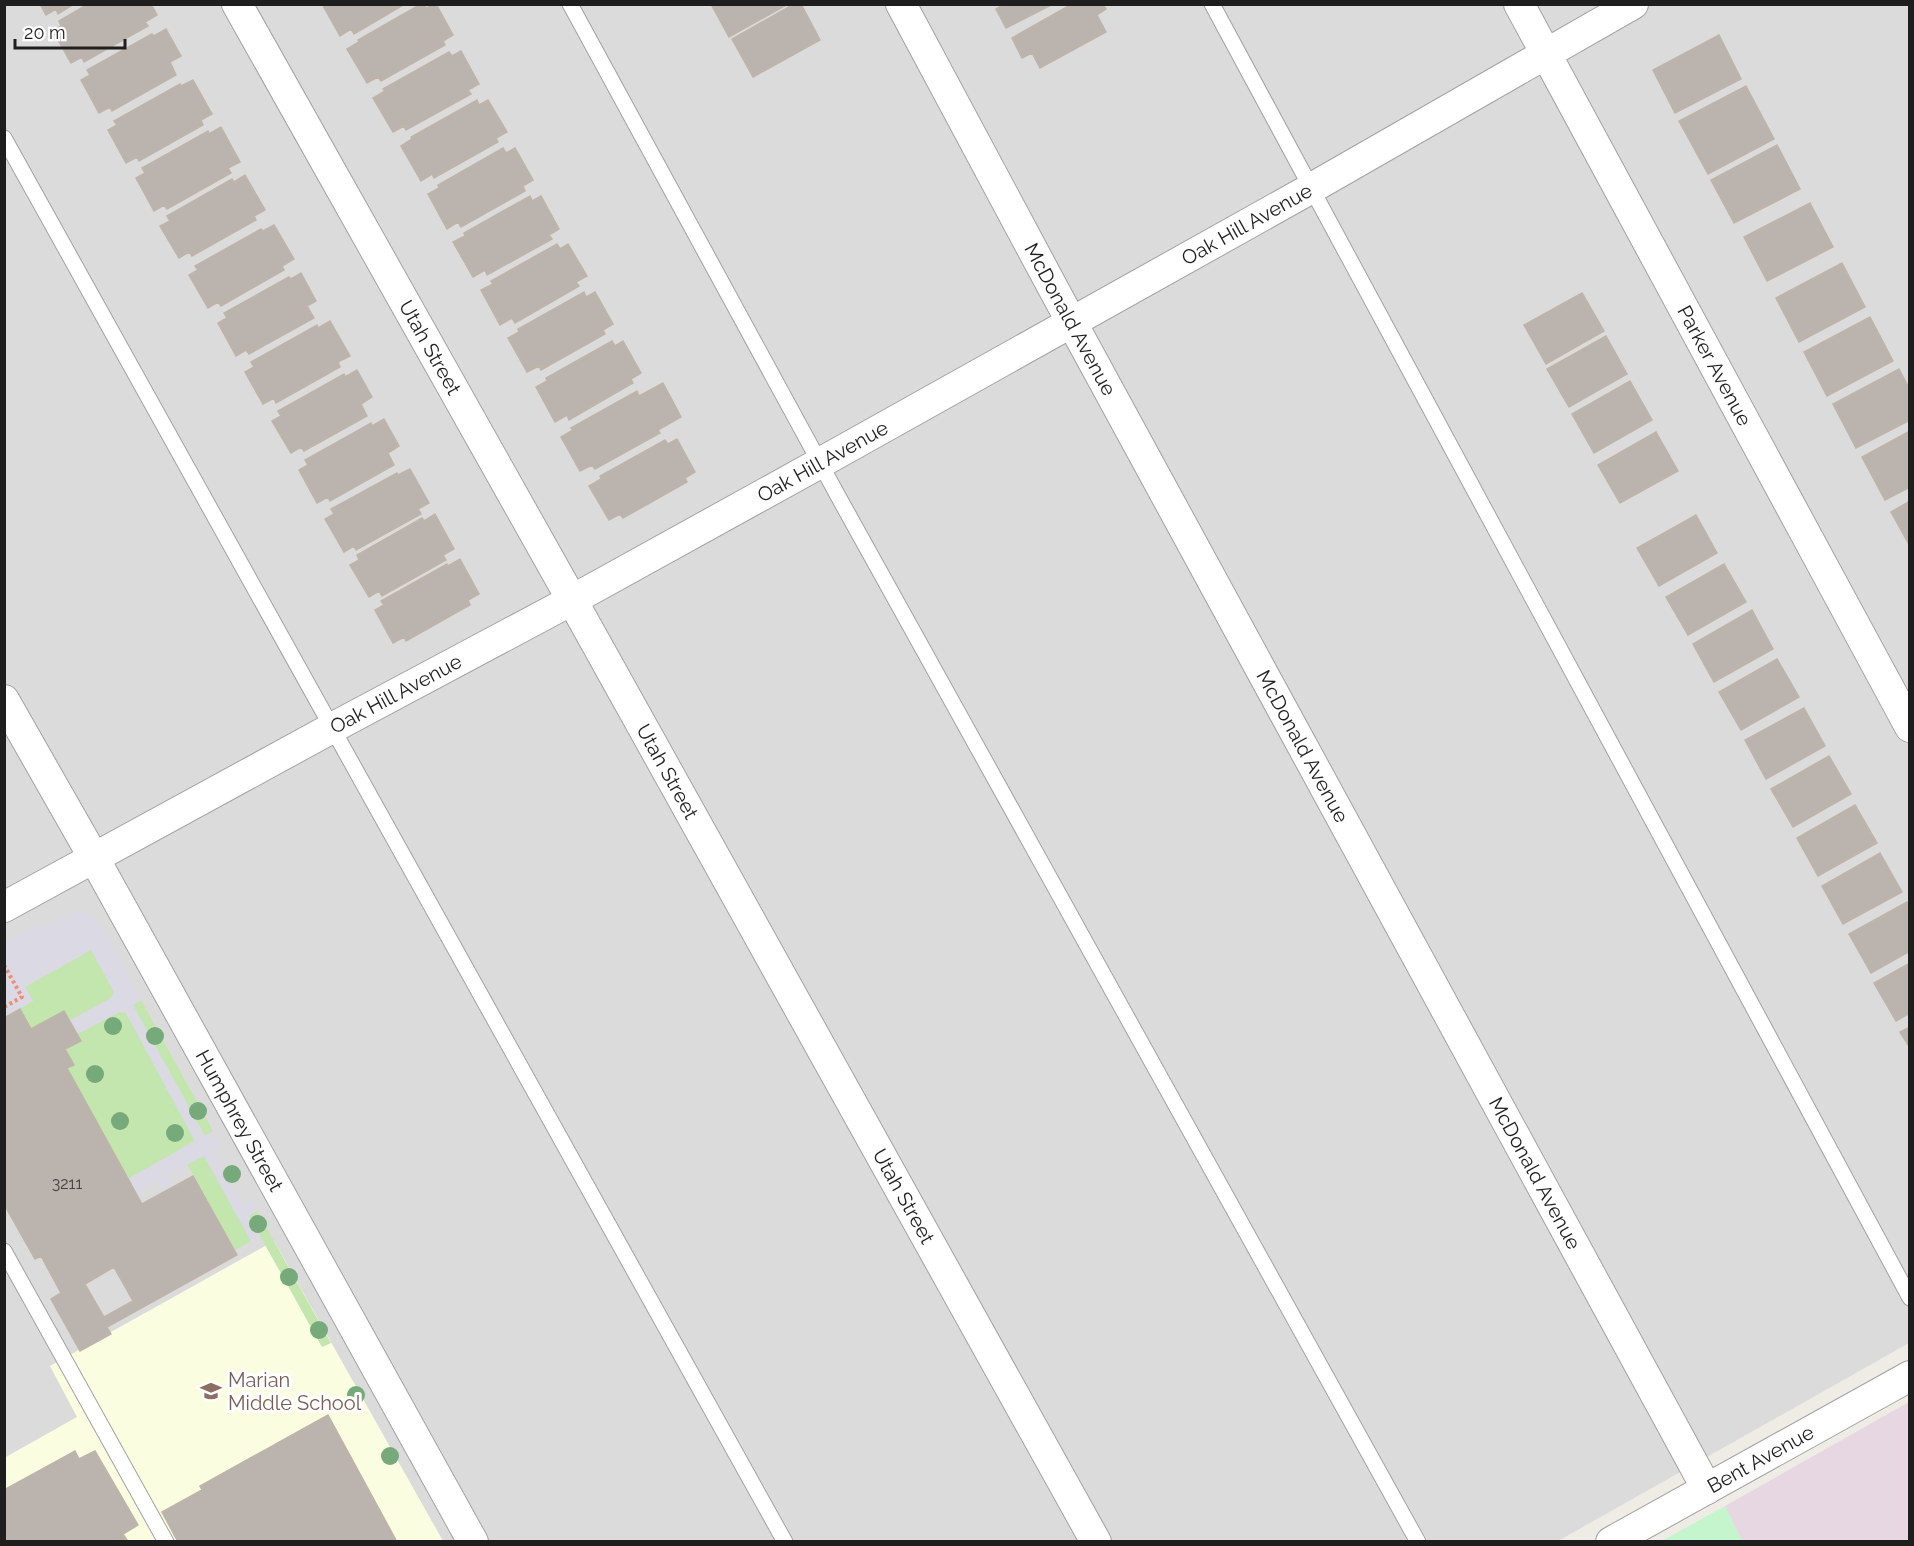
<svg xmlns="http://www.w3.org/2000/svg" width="1914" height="1546" font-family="Raleway,sans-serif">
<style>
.residential{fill:#dcdbdb}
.industrial{fill:#e7d7e2}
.education{fill:#fafddf}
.grass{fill:#c3e5ae}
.park{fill:#c4f5cd}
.plaza{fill:#dad9e4}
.building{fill:#bbb4ae;stroke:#bfb4a8;stroke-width:1.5;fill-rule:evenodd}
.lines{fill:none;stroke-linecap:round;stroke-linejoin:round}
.lane-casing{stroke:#a2a2a2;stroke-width:17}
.street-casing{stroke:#a2a2a2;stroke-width:32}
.path{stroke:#ef8d74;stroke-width:4;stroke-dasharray:3 3;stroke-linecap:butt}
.lane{stroke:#fff;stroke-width:15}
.street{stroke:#fff;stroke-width:30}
.tree{fill:#76aa7b}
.labels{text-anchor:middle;stroke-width:6;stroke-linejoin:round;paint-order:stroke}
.number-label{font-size:16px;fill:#454442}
.street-label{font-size:20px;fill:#1e1e1e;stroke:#fff}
.education-label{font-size:20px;fill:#785e54;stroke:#fff;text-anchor:start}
</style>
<rect width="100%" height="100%" fill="#eeece5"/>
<!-- residential -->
<path class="residential" d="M 5,5 L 1909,5 L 1909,1343 L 1558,1541 L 5,1542 Z"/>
<!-- industrial -->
<path class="industrial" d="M 1909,1402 L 1909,1541 L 1742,1541 L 1725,1506 Z"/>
<!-- education -->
<path class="education" d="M 274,1241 L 443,1541 L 5,1541 L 4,1458 L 77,1417 L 50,1366 Z"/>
<!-- grass -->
<path class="grass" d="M 91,950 L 114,991 L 111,998 L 69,1021 L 64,1011 L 31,1029 L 20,1009 L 33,1001 L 25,987 Z
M 141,1000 L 213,1131 L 205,1136 L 133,1005 Z
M 120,1012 L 126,1013 L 195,1141 L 128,1179 L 67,1068 L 73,1065 L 65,1049 L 81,1041 L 77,1034 Z
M 204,1155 L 251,1241 L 235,1250 L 187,1164 Z
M 257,1211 L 331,1343 L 322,1347 L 249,1216 Z"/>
<!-- park -->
<path class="park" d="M 1725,1506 L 1742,1541 L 1662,1541 Z"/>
<!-- plaza -->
<path class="plaza" d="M 78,911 L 89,913 L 98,921 L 141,1000 L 133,1005 L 204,1136 L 213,1131 L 222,1147 L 213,1152 L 244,1207 L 253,1203 L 257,1211 L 249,1216 L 260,1236 L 251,1241 L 204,1156 L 168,1175 L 174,1186 L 164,1192 L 157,1181 L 136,1193 L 128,1179 L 195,1141 L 126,1013 L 119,1012 L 77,1034 L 69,1021 L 111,998 L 114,992 L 91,950 L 25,986 L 33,1001 L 5,1018 L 5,995 L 8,993 L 5,985 L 4,944 L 40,924 L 46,926 Z"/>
<!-- building -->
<path class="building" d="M 40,4 L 74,4 L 58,14 L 56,9 L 46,15 Z
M 88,4 L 151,4 L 157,15 L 145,22 L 148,26 L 84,62 L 82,57 L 71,63 L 53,31 L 61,26 L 59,21 Z
M 322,4 L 405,4 L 354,34 L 351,29 L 340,36 Z
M 421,4 L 424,4 L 426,8 L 436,4 L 453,35 L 443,41 L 445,45 L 381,81 L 378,77 L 367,83 L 347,49 L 359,42 L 358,40 Z
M 711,4 L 788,4 L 729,37 Z
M 794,4 L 801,4 L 820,40 L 753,77 L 732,39 Z
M 1004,4 L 1053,4 L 1006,28 L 996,9 Z
M 1072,4 L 1103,4 L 1106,9 L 1097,15 L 1106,32 L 1040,68 L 1032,53 L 1022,58 L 1012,38 Z
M 166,29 L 181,56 L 170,62 L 176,75 L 112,111 L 110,107 L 99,113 L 81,80 L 90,75 L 87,70 L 152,34 L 154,36 Z
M 1719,35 L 1741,79 L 1675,113 L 1653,70 Z
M 461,51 L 479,84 L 468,90 L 471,94 L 406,130 L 404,126 L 393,132 L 373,98 L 385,91 L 383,89 L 449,52 L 452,56 Z
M 193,80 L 212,114 L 201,120 L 203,125 L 139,161 L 137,157 L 126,163 L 108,130 L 117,125 L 114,121 L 180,84 L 181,86 Z
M 1746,86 L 1774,139 L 1708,174 L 1679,121 Z
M 477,100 L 479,105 L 488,100 L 507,132 L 496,138 L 498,142 L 434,178 L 432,174 L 421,181 L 401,146 L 412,139 L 411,137 Z
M 221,127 L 240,162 L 228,168 L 231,173 L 167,209 L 164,205 L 154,211 L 136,178 L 145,173 L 142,168 L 208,131 L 209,134 Z
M 1777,145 L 1800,189 L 1734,223 L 1711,180 Z
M 503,148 L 506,153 L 515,148 L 533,180 L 523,186 L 525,191 L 461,227 L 458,222 L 447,229 L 428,194 L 439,188 L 438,185 Z
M 245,175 L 265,210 L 254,216 L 256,220 L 192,256 L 189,252 L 179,258 L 160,226 L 170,221 L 167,216 L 232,179 L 234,182 Z
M 530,196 L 532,201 L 541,196 L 559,229 L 549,235 L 552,239 L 487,275 L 485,270 L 473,277 L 453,242 L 465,236 L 464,233 Z
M 1810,203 L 1833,247 L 1767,281 L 1744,237 Z
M 274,225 L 294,259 L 282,266 L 284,270 L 221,306 L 218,302 L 208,308 L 189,275 L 198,270 L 195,266 L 261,229 L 263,231 Z
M 557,244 L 560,249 L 568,244 L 587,276 L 576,282 L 579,286 L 515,323 L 512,318 L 500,325 L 481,290 L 493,284 L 491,281 Z
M 1842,263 L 1865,307 L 1799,342 L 1776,298 Z
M 301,273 L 316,301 L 307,306 L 314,318 L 249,354 L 246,350 L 236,356 L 218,323 L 227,318 L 224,313 L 289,277 L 291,279 Z
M 584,292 L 586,297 L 595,292 L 613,324 L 603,330 L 605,334 L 541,370 L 539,366 L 527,372 L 508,338 L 519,332 L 518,329 Z
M 1582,293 L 1604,331 L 1546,364 L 1524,325 Z
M 1870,317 L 1893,361 L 1827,396 L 1804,352 Z
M 330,321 L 350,356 L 338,362 L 340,367 L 276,403 L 274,398 L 263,404 L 245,372 L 254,367 L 251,362 L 317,325 L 318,328 Z
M 1606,336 L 1627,374 L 1569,407 L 1547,369 Z
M 612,341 L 615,346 L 623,341 L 641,373 L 631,379 L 633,383 L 569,420 L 567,415 L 555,422 L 536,387 L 547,381 L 546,378 Z
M 1899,369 L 1910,390 L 1910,420 L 1856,448 L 1833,404 Z
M 357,370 L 372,397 L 361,404 L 367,416 L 304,451 L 301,447 L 291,453 L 272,421 L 281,416 L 278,411 L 344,374 L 345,377 Z
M 1630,381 L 1652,420 L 1594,453 L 1572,414 Z
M 663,383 L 681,417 L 658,430 L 660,433 L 595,469 L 592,465 L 580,471 L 561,437 L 573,430 L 571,428 L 637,391 L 639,396 Z
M 384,419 L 399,446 L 388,453 L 394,465 L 330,501 L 328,497 L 317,503 L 299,470 L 308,465 L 305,460 L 371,423 L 372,426 Z
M 1910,431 L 1910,487 L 1885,500 L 1862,457 Z
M 1656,432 L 1678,471 L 1620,503 L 1598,465 Z
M 677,439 L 695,472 L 685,478 L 687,482 L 623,518 L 620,514 L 609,520 L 589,486 L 601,479 L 600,476 L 665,440 L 668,444 Z
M 410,469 L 429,503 L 418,509 L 421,514 L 356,550 L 354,546 L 344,552 L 325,519 L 334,514 L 331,509 L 397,473 L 398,475 Z
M 1910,501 L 1910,546 L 1891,512 Z
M 435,514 L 454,549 L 443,555 L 446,560 L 382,596 L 379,591 L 369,597 L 350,565 L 359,560 L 357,555 L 422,518 L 424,521 Z
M 1696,515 L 1717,553 L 1659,586 L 1637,548 Z
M 460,559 L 479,594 L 468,600 L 470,605 L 406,641 L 404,637 L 393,643 L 375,610 L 384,605 L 381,601 L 447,564 L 448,566 Z
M 1724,564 L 1746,602 L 1688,635 L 1666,597 Z
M 1752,610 L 1773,649 L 1714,682 L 1693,644 Z
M 1777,659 L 1799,697 L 1741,730 L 1719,692 Z
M 1804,708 L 1825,746 L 1766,779 L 1745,740 Z
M 1829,756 L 1851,794 L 1793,827 L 1771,789 Z
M 1855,805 L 1877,843 L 1818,876 L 1797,838 Z
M 1880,853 L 1902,892 L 1843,924 L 1822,886 Z
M 1907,902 L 1910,905 L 1910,951 L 1871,973 L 1849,934 Z
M 1910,963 L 1910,1013 L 1896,1021 L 1874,983 Z
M 20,1009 L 31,1029 L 64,1011 L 81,1041 L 65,1049 L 74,1065 L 67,1068 L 142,1204 L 193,1176 L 237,1255 L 107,1327 L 111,1334 L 80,1351 L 51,1299 L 61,1293 L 41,1256 L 35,1259 L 4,1204 L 4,1018 ZM 114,1267 L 133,1301 L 104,1317 L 85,1284 Z
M 1910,1027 L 1910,1048 L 1900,1032 Z
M 328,1415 L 397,1542 L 178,1542 L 162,1512 L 202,1490 L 200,1486 Z
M 75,1451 L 79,1459 L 95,1451 L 138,1525 L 123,1534 L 127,1540 L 4,1542 L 4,1490 Z"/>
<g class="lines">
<defs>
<path id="lane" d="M 570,4 L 838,496 L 1418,1542
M 1212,4 L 1910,1298
M 4,138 L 785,1542
M 4,1251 L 166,1542"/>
<g id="street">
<path id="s1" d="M 237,4 L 572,600 L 1096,1542"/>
<path id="s2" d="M 901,4 L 1053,288 L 1707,1489"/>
<path id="s3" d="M 1519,4 L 1910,727"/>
<path id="s4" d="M 4,700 L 94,858 L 473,1542"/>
<path id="s5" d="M 4,907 L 332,728 L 572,600 L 820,463 L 1310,189 L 1633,4"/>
<path id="s6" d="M 1611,1542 L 1910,1376"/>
</g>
</defs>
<!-- lane casing -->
<use href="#lane" class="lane-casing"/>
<!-- street casing -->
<use href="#street" class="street-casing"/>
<!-- path -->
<path class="path" d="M 4,965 L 22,997 L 4,1007"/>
<!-- lane -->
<use href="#lane" class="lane"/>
<!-- street -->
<use href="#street" class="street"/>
</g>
<!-- trees -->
<g class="tree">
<circle cx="113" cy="1026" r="9"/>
<circle cx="155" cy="1036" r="9"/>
<circle cx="95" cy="1074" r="9"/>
<circle cx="198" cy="1111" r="9"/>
<circle cx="120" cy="1121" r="9"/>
<circle cx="175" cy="1133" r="9"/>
<circle cx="232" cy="1174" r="9"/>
<circle cx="258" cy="1224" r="9"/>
<circle cx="289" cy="1277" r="9"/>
<circle cx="319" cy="1330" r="9"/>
<circle cx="356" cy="1395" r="9"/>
<circle cx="390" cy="1456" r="9"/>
</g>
<!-- icons -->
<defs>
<symbol id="school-bare" viewBox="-9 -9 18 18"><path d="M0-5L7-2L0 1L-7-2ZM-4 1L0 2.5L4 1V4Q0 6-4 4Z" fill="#8d6e63" stroke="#fff" stroke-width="2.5" paint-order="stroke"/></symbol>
</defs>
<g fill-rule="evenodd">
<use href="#school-bare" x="196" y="1376" width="30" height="30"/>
</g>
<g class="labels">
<!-- number labels -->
<g class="number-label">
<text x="67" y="1189">3211</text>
</g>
<!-- street labels -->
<g class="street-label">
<text dy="7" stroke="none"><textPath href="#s5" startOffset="1418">Oak Hill Avenue</textPath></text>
<text dy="7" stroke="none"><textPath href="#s2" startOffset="358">McDonald Avenue</textPath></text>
<text dy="7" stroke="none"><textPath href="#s1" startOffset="394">Utah Street</textPath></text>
<text dy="7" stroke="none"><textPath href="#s3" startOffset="411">Parker Avenue</textPath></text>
<text dy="7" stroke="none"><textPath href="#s5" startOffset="932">Oak Hill Avenue</textPath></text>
<text dy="7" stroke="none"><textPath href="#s5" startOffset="446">Oak Hill Avenue</textPath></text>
<text dy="7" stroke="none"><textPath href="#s2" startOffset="844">McDonald Avenue</textPath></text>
<text dy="7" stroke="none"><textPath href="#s1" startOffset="880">Utah Street</textPath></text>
<text dy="7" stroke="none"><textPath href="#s4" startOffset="482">Humphrey Street</textPath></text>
<text dy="7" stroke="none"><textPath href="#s2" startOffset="1330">McDonald Avenue</textPath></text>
<text dy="7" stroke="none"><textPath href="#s1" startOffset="1366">Utah Street</textPath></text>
<text dy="7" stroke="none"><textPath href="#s6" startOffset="171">Bent Avenue</textPath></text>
</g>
<!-- education labels -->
<g class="education-label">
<text x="228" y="1387">Marian<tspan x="228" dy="23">Middle School</tspan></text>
</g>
</g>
<!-- border -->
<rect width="1914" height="1546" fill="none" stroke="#1e1e1e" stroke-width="12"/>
<!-- scale -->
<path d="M15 39v9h110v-9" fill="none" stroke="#1e1e1e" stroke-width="3"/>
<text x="24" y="39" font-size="18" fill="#1e1e1e" stroke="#ffffff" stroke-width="4.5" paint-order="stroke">20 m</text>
</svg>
